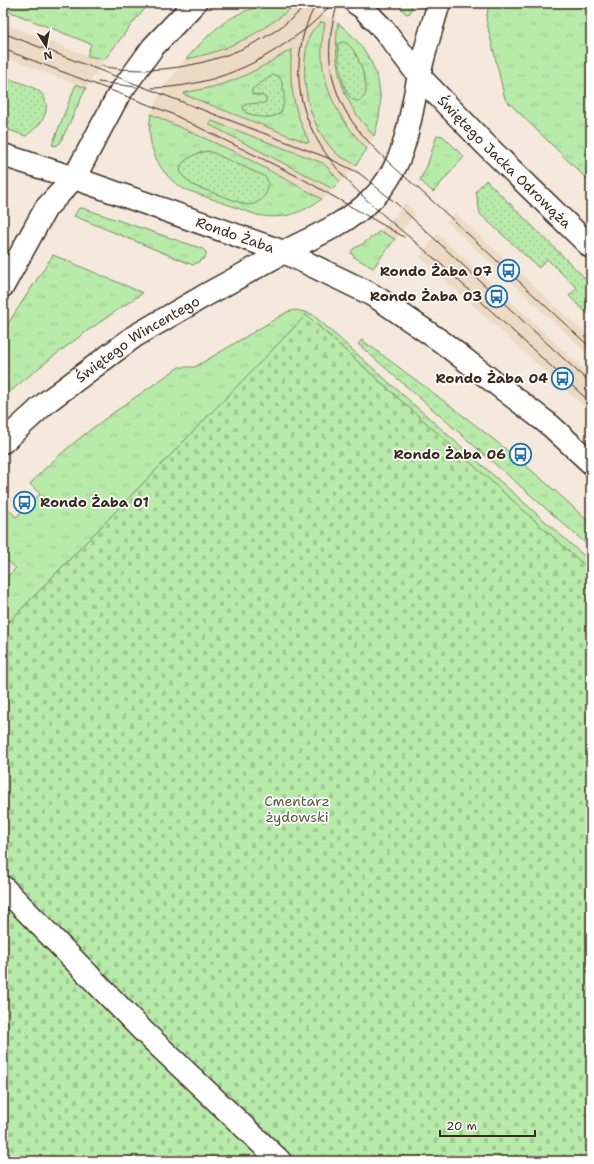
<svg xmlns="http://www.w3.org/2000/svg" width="594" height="1164" font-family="'Shantell Sans',sans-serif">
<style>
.built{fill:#ecdac4}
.grass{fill:url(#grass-tufts);stroke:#7a8a64}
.cemetery{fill:url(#cemetery-stones);stroke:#7a8a64}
.park{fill:url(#park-dots);stroke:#7a8a64}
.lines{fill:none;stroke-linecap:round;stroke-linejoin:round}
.minor-casing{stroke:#3b2a1e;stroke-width:25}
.major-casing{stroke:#3b2a1e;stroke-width:25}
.minor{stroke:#fff;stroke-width:22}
.major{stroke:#fff;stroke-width:22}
.tram{stroke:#3b2a1e;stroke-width:1}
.labels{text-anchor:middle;stroke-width:3.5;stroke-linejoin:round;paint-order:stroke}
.street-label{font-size:14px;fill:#3b2a1e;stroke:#fff}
.poi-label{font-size:14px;font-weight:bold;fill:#3b2a1e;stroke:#fff;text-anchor:end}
.park-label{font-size:14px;fill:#5a5a41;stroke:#fff}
</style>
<defs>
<pattern id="grass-tufts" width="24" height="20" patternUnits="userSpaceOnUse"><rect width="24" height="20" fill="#b8eaaa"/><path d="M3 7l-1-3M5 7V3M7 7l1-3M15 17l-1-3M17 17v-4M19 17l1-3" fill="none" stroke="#9fc992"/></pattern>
<pattern id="cemetery-stones" width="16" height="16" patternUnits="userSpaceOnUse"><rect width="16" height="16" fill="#b8eaaa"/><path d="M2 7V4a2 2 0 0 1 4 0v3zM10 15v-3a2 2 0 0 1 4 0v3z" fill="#9fc992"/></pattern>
<pattern id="park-dots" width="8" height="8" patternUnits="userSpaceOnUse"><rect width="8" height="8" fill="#b8eaaa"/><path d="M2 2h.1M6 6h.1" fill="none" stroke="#9fc992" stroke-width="1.8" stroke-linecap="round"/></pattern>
</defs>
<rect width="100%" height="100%" fill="#f4e9dc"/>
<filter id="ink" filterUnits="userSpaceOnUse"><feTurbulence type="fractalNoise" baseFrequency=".025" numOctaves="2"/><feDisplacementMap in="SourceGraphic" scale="8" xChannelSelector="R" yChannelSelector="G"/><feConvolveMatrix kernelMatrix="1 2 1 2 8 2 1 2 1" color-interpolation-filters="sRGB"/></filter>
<g filter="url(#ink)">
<!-- built -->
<path class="built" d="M 295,5 L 317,12 L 338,22 L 336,48 L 338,71 L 345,95 L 351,107 L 366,128 L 374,136 L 367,149 L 347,126 L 338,113 L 332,100 L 324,73 L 321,51 L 325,24 L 322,22 L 316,28 L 305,61 L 305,85 L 310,107 L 337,154 L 356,165 L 340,183 L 323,163 L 212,121 L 209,123 L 210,125 L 333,189 L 322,199 L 237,153 L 151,114 L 156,102 L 168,81 L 186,59 L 199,57 L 233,45 L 253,35 L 283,15 Z
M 3,23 L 87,56 L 105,59 L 86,88 L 3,56 Z
M 405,203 L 416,213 L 395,239 L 380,231 L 396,215 Z
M 455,213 L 591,339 L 591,357 L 447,222 Z
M 437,233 L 591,376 L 591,413 L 420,257 Z"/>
<!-- grass -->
<path class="grass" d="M 3,3 L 150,3 L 135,20 L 105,59 L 87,56 L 91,44 L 3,9 Z
M 397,3 L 413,3 L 410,13 L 406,14 Z
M 489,3 L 591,3 L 591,183 L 505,99 L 486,19 Z
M 272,4 L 295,5 C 263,32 227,52 186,59 C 214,29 230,11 272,4 Z
M 321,22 L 325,23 C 314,74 333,113 367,149 L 356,165 C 349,160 338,157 333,150 C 309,124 301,85 306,51 C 307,46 308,37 311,33 C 313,29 318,26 321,22 Z
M 338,23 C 375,52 390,91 374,136 C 342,102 332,69 338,23 Z
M 292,49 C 288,82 294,112 309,141 L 308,143 L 185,95 L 184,93 C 197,90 211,88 223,84 C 248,76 270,62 292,49 Z
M 76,84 L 86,88 L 60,143 L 56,146 L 52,145 Z
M 151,114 L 237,153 L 322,199 C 300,214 283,220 257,215 L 184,189 C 158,174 145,144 151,114 Z
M 212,121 L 323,163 L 328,168 L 340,182 L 333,189 L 210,125 L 210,122 Z
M 437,135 L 443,136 L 464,157 L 433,192 L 420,180 L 427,166 Z
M 79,208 L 82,208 L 203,249 L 206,252 L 206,255 L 203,259 L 193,265 L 74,216 Z
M 380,231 L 395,239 L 373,268 L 354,257 L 351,253 L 353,249 L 364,243 Z
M 53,255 L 143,293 C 94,325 47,359 3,398 L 3,331 Z
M 296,310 L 312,314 L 591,562 L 591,635 L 3,684 L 3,581 L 16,568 L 3,557 L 3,508 L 5,506 L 16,517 L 40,494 L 30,484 C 71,439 129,402 179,367 L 195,367 L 287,312 Z
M 362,340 C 440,398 521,456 591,524 L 591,548 L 358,344 Z"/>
<!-- cemetery -->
<path class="cemetery" d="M 306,315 L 591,571 L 591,1161 L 3,1161 L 3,628 Z"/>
<!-- park -->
<path class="park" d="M 342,42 C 356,42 367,80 366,92 C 365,96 362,100 358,101 C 342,103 338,55 338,44 Z
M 273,75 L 279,76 C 285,87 286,101 281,112 C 272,121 255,117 245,112 L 243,108 L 246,104 L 263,103 L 266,102 L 266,98 L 263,96 L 252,94 L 252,89 Z
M 3,77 C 13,80 33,86 40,92 C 44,95 45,99 46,103 C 48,119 37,127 26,136 L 3,128 Z
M 207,151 L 211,152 L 266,177 C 273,190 261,205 247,205 L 197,187 L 191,184 L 181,174 L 180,166 C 186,158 197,153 207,151 Z
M 486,180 L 591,284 L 591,317 L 569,296 L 577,288 L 547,259 L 539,268 L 480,214 L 476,191 Z"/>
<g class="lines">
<defs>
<g id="minor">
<path d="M 3,155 L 74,178 L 46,208 L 3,286"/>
<path id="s1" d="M 3,442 L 48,401 L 135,336 L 204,296 L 284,252"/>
<path d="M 3,887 L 142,1030 L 280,1161"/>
</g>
<g id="major">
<path id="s2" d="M 195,3 L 153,47 L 119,94 L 74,178 L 284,252 L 365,291 L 379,299 L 442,342 L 551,426 L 591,463"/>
<path id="s3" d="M 356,3 L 362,7 L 385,31 L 419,76 L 485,144 L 591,247"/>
<path d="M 284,252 C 313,237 343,225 368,203 C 407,167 408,124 419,76 C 424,52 432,27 439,3"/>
</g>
</defs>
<!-- minor casing -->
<use href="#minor" class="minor-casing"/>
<!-- major casing -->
<use href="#major" class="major-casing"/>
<!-- minor -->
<use href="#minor" class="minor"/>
<!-- major -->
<use href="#major" class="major"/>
<!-- tram -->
<path class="tram" d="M 317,3 C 306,21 300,42 299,63 C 293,156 382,211 443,266 C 492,312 542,358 591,403
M 338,3 C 326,40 326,73 344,108 C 363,145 410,180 440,208 C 491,255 541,302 591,348
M 3,33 L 328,158 L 359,173 L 397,204 L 591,384
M 3,49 L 170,113 L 301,178 L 404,237
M 101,66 C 170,80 260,56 308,3
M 98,82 L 136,87
M 152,88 C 205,87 251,69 293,38 C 308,28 321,17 332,3"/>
</g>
</g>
<!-- icons -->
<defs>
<symbol id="bus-ring" viewBox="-11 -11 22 22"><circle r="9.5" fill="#fff" stroke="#1f6fb2" stroke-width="1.5"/><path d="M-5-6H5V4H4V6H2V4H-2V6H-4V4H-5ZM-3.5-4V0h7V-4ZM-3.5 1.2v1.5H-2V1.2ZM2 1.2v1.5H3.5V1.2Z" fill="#1f6fb2"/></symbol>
</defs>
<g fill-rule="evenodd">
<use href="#bus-ring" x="496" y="258" width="25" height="25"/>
<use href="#bus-ring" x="484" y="284" width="25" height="25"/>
<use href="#bus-ring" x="550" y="366" width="25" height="25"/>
<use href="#bus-ring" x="508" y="442" width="25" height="25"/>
<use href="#bus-ring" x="12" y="490" width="25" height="25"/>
</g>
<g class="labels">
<!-- street labels -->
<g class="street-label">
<text dy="5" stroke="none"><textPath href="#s3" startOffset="218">Świętego Jacka Odrowąża</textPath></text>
<text dy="5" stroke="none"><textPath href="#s2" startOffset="385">Rondo Żaba</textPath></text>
<text dy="5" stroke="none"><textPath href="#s1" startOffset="170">Świętego Wincentego</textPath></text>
</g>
<!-- poi labels -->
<g class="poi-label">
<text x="492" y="276">Rondo Żaba 07</text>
<text x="482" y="301">Rondo Żaba 03</text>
<text x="548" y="383">Rondo Żaba 04</text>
<text x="506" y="459">Rondo Żaba 06</text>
<text x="40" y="507" text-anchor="start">Rondo Żaba 01</text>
</g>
<!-- park labels -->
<g class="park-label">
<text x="297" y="806">Cmentarz<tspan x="297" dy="16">żydowski</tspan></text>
</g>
</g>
<!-- margin -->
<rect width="594" height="1164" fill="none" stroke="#fff" stroke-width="16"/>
<rect x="8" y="8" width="578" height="1148" fill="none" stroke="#3b2a1e" stroke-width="1.5" filter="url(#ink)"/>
<!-- north arrow -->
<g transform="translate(46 46) rotate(169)" stroke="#ffffff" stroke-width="3" paint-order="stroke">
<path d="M0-3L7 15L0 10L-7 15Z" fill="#3b2a1e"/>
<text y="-6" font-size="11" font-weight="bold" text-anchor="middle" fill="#3b2a1e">N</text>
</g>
<!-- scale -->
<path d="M440 1130v6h95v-6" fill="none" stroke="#3b2a1e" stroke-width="2"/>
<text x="446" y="1130" font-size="12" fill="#3b2a1e" stroke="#ffffff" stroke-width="3" paint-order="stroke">20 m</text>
</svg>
